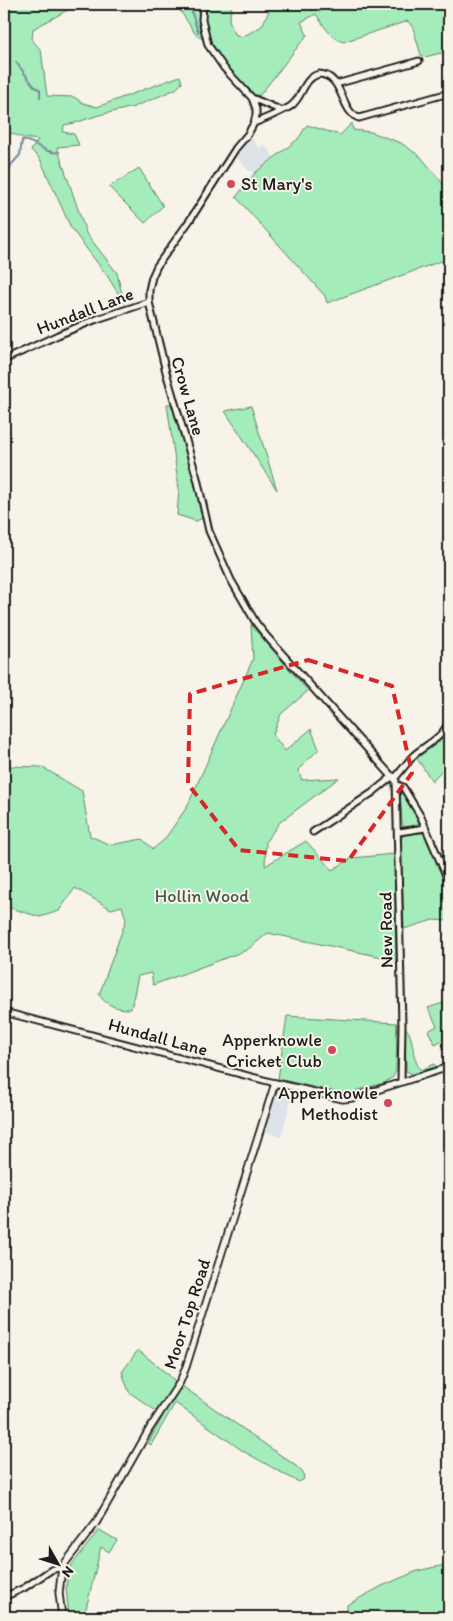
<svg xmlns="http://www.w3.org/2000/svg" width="453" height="1621" font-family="Itim,sans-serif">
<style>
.built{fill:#dee2e9}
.green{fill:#a4ecb9;stroke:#60846a}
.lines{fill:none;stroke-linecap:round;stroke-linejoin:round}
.stream{stroke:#74899f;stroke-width:2}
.minor-casing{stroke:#1c1c1c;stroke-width:9}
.tertiary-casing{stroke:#1c1c1c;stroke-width:9}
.minor{stroke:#f7f3e8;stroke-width:5}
.tertiary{stroke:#f7f3e8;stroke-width:5.5}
.marked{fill:none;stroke:#d62828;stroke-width:4;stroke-dasharray:10 6;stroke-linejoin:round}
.poi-dot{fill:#d1495b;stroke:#f7f3e8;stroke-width:2}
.labels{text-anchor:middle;stroke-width:4;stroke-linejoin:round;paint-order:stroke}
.poi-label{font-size:18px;fill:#1c1c1c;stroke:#f7f3e8;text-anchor:end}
.street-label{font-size:18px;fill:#1c1c1c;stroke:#f7f3e8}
.park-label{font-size:18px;fill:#455a4b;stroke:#f7f3e8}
</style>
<rect width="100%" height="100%" fill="#f7f3e8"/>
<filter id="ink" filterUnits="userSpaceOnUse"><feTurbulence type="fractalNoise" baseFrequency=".02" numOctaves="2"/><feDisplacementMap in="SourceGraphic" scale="10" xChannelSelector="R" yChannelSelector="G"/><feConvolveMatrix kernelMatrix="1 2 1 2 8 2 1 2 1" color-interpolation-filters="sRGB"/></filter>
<g filter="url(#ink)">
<!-- built -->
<path class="built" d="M 250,136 L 259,148 L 264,144 L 274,157 L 255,173 L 248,170 L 237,158 L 241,148 Z
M 277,1088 L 293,1093 L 281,1137 L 262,1131 Z"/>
<!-- green -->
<path class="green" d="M 4,4 L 109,4 L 101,6 L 75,6 L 33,29 L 32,40 L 41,50 L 47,96 L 74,97 L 83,103 L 97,107 L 180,76 L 182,83 L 176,89 L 134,107 L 99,115 L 75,123 L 64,125 L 63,132 L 74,134 L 79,145 L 57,147 L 86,233 L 117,273 L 124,303 L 108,277 L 71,228 L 40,159 L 31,150 L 38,140 L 23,138 L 4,130 Z
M 176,4 L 232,5 L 229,20 L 235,34 L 242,37 L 262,26 L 272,4 L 449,4 L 449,51 L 425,57 L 421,55 L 413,28 L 408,21 L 343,42 C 329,36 324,26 316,14 L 301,22 L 307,35 L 260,95 L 254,96 L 227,67 L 213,45 L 196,35 Z
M 352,123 L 353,130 L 371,132 L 401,143 L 421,157 L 449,191 L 449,267 L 444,260 L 327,303 L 325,296 L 236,197 L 255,173 L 298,139 L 307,125 L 340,135 Z
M 139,168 L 163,206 L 145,223 L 109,187 Z
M 167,404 L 173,404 L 187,449 L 203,518 L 196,521 L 177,515 L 179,489 Z
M 251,406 L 277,490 L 225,411 Z
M 251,625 L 308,691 L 281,714 L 273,735 L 285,751 L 311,729 L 319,749 L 298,770 L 302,780 L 339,778 L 280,822 L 266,841 L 265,866 L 306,841 L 332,870 L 352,858 L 394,854 L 396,960 L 268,933 L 247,950 L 153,985 L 151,973 L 138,976 L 131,1009 C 117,1009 107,1006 99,995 L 126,920 L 122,906 L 111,909 L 75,888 L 59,911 L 40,917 L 4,906 L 4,769 L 9,766 L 42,767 L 82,791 L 90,836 L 111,845 L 142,839 L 153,849 L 164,840 L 187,807 L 253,659 Z
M 447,733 L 449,735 L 449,762 L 432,781 L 416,757 Z
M 402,793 L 407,796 L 419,824 C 415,826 409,829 404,827 L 402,823 L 400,794 Z
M 418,833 L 423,833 L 426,837 L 449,892 L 449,921 L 433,920 L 404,929 L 401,840 L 403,835 Z
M 449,1001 L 449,1037 L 435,1044 L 428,1031 L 437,1026 L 428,1008 Z
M 287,1016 L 397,1023 L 396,1071 L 393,1077 L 384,1083 L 344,1094 L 278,1079 Z
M 405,1027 C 416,1038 410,1058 421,1070 L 434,1064 L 437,1067 L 412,1074 L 406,1071 Z
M 138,1350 L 170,1376 L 181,1390 L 182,1386 L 296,1466 L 303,1473 L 304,1479 L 299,1482 L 291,1478 L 243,1451 L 175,1403 L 151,1445 L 148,1443 L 163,1416 L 129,1392 L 122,1372 Z
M 99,1530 L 117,1540 L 109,1552 L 101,1547 L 84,1617 L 69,1617 L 66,1588 L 68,1570 Z
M 449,1564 L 449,1610 L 411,1617 L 347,1617 L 347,1605 L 382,1586 L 417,1571 Z"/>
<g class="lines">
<!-- stream -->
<path class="stream" d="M 192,4 L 192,13 L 198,32
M 16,62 L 34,86 L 40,90 L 40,97
M 4,183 L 7,179 L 11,165 L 20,155 L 22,140 C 34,140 46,155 59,152"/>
<defs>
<path id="minor" d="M 203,4 L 202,20 L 208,45 L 224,68 L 252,98 L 256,109 L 256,115 L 254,123 L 248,134 L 236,148 L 190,220 L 157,266 L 152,277 L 149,290 L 149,302 L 166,372 L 197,478 L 209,531 L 231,580 L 256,623 L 268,638 L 396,781 L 402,1025 L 401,1082
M 336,84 L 419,61
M 252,98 L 280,110
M 254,123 C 262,120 283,111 291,106 C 303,97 303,78 319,74 C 344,75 340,112 359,118 L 449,93
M 4,360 L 58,335 L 97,319 L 149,302
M 395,778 C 401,771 407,763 413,756 C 426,744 444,738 449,720
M 397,785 L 403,787 L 421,817 L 449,882
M 313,832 L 372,793 L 393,776
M 399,832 L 425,828
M 4,1012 L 275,1083
M 4,1597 L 24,1588 L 51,1570 L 62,1567"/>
<path id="tertiary" d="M 62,1617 L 59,1593 L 62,1567 L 96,1523 L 150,1428 L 180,1382 L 186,1367 L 275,1083 L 343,1099 L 352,1098 L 449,1067"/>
</defs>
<!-- minor casing -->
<use href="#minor" class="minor-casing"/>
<!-- tertiary casing -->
<use href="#tertiary" class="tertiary-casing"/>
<!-- minor -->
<use href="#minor" class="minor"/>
<!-- tertiary -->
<use href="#tertiary" class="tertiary"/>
</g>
</g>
<!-- marked area -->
<path class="marked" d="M 308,660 L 392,686 L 412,773 L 348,861 L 239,850 L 188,784 L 190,694 Z"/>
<!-- markers -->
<g class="poi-dot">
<circle cx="231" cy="184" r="5"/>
<circle cx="332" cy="1050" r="5"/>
<circle cx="388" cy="1103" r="5"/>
</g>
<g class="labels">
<!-- poi labels -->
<g class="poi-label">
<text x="241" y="190" text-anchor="start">St Mary's</text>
<text x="322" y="1046">Apperknowle<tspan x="322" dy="21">Cricket Club</tspan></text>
<text x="378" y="1099">Apperknowle<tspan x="378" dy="21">Methodist</tspan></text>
</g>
<!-- street labels -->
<g class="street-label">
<text transform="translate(85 311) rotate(-21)" y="6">Hundall Lane</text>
<text transform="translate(188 396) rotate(74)" y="6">Crow Lane</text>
<text transform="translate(386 930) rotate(-91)" y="6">New Road</text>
<text transform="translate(158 1037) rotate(15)" y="6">Hundall Lane</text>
<text transform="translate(187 1314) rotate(-72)" y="6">Moor Top Road</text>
</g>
<!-- park labels -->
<g class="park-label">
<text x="202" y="902">Hollin Wood</text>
</g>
</g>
<!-- margin -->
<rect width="453" height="1621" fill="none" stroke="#f7f3e8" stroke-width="20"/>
<rect x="10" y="10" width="433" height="1601" fill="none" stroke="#1c1c1c" stroke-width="2" filter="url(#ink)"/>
<!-- north arrow -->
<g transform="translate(58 1564) rotate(129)" stroke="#f7f3e8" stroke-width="4" paint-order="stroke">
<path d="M0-4L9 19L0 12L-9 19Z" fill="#1c1c1c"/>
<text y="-8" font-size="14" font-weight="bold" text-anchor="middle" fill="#1c1c1c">N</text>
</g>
</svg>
